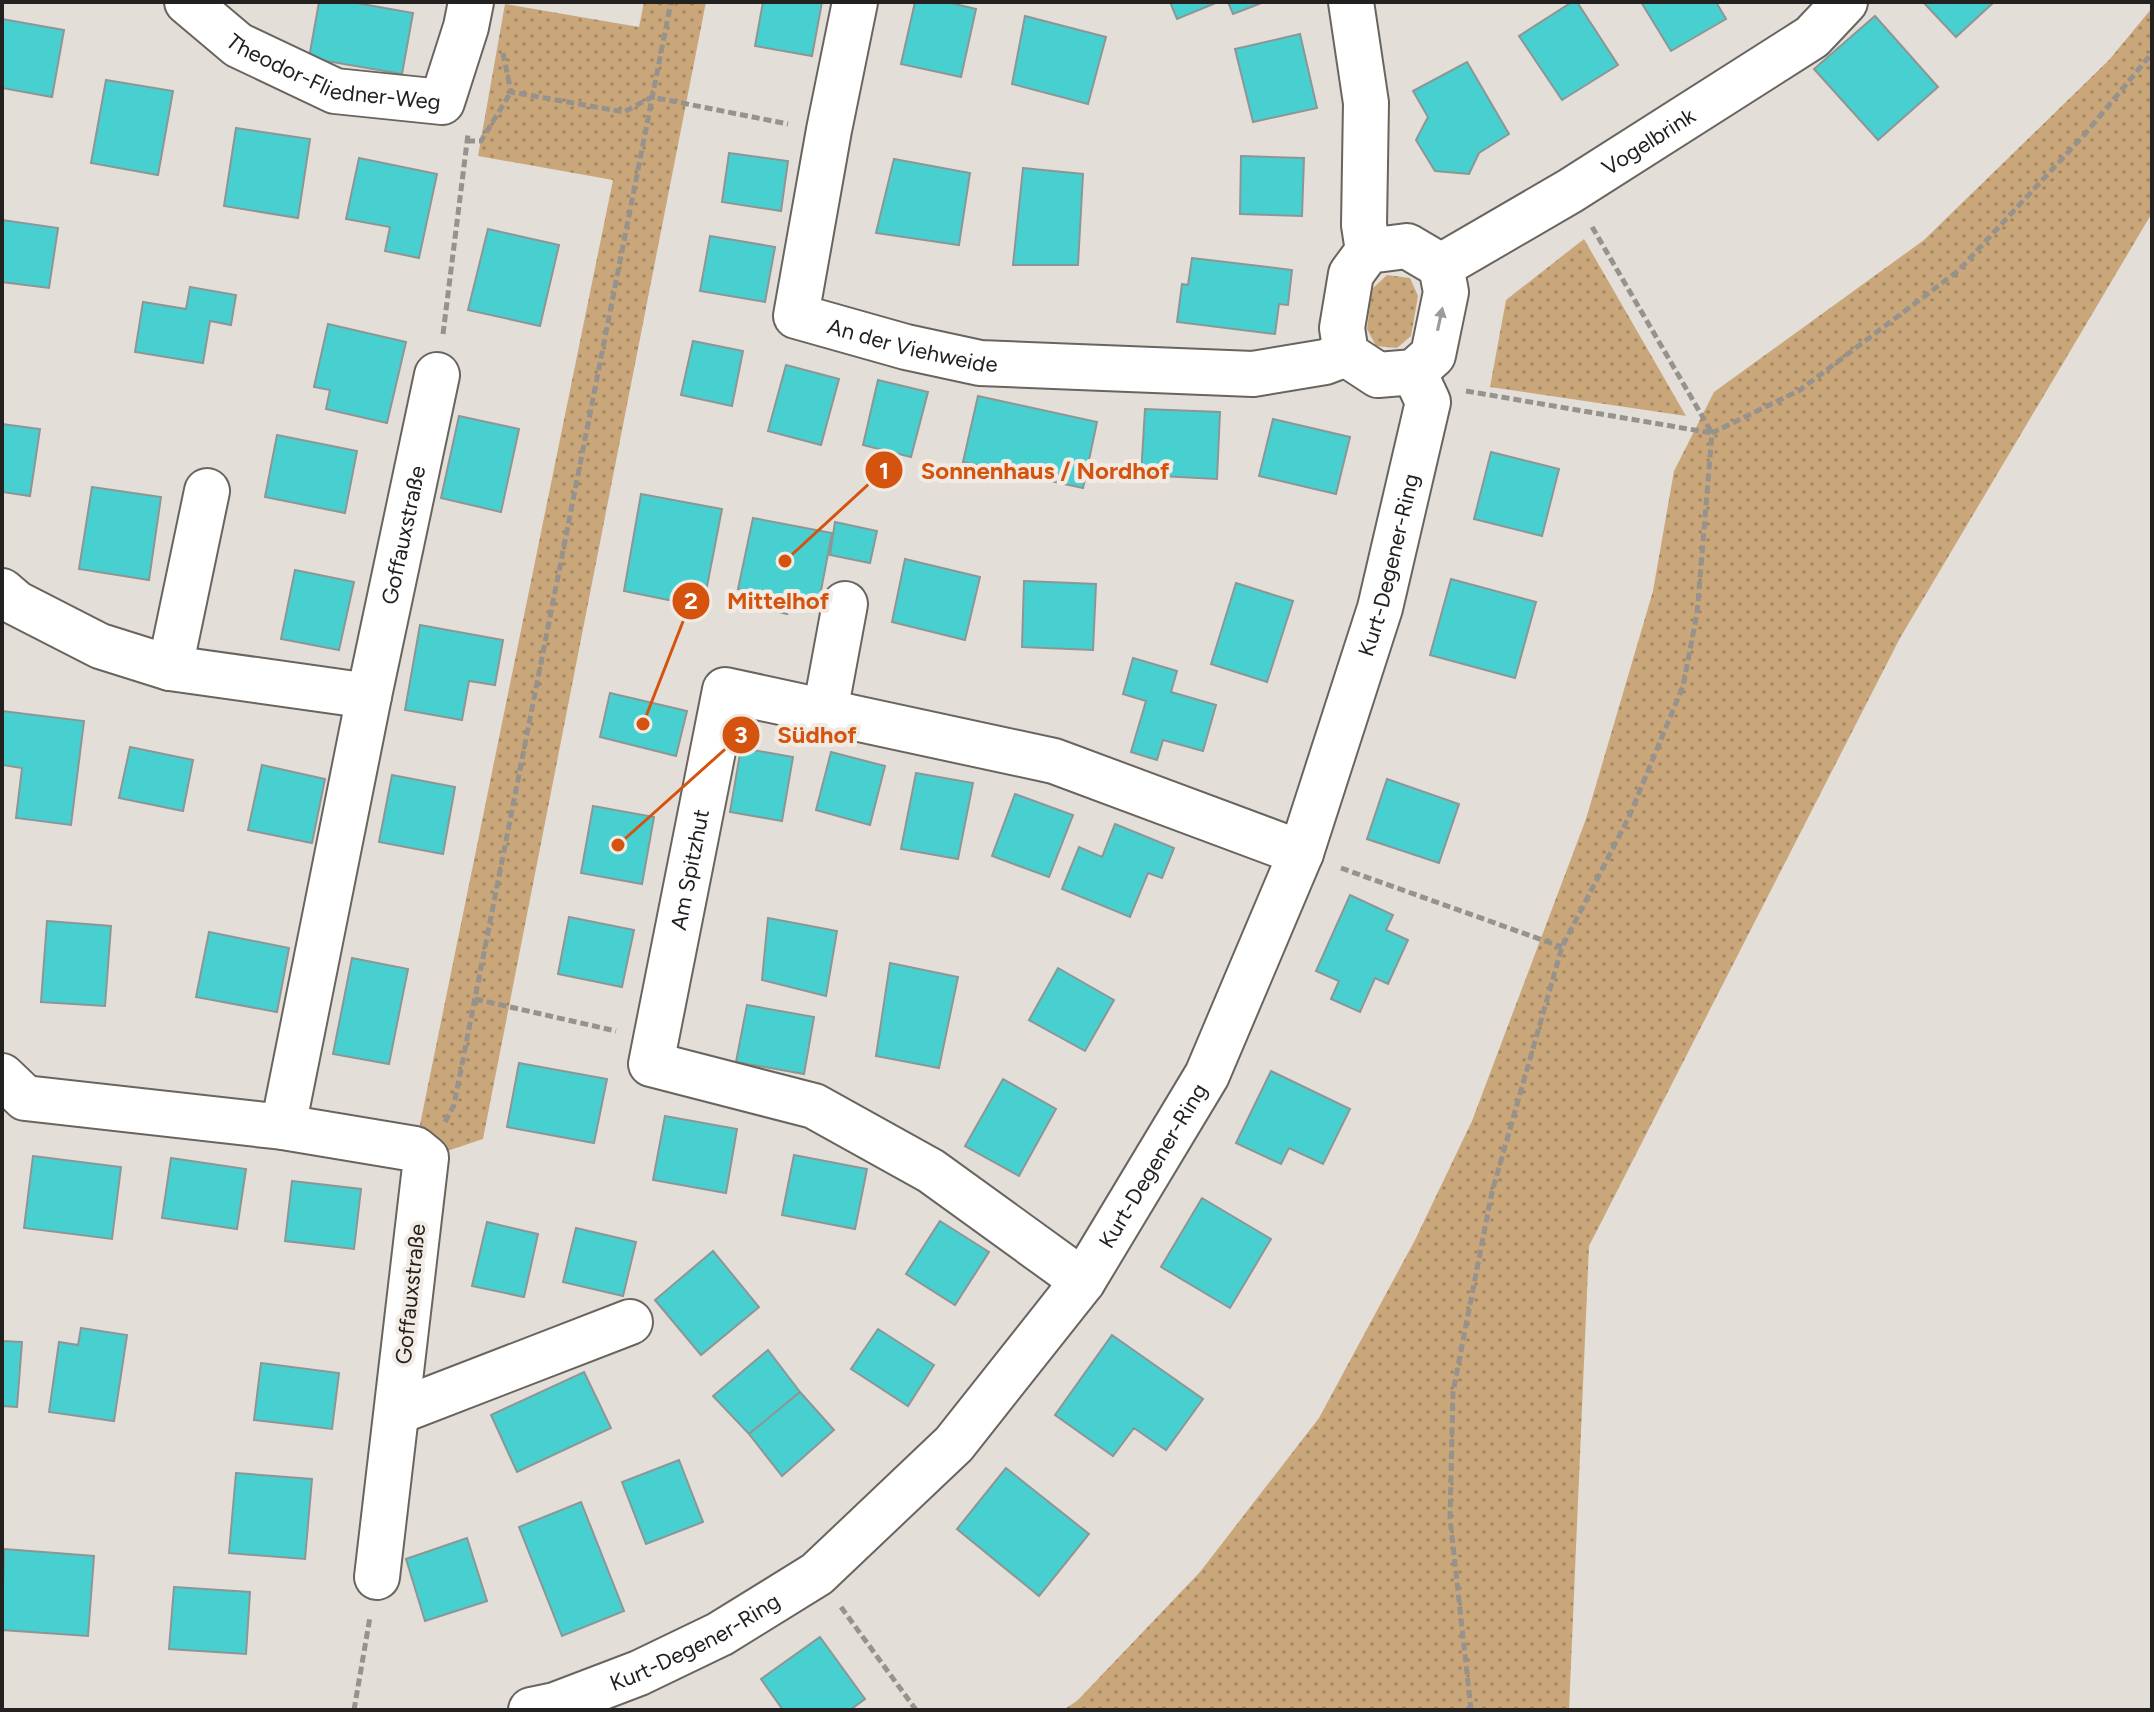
<svg xmlns="http://www.w3.org/2000/svg" width="2154" height="1712" font-family="Figtree,sans-serif">
<style>
.grass{fill:url(#grass-dots)}
.building{fill:#48d0d0;stroke:#8c9696;stroke-width:2}
.lines{fill:none;stroke-linecap:round;stroke-linejoin:round}
.minor-casing{stroke:#69645e;stroke-width:48}
.path{stroke:#96928d;stroke-width:5;stroke-dasharray:8 4;stroke-linecap:butt}
.minor{stroke:#fff;stroke-width:44}
.oneway{fill:#9c9b9a}
.labels{text-anchor:middle;stroke-width:8;stroke-linejoin:round;paint-order:stroke}
.street-label{font-size:22px;fill:#23211f;stroke:#f1ebe4}
.leader{fill:none;stroke:#d4530e;stroke-width:3}
.callout-dot{fill:#d4530e;stroke:#f1ebe4;stroke-width:3}
.mark-label{font-size:24px;text-anchor:middle;font-weight:bold;fill:#fff}
.callout-label{font-size:24px;text-anchor:middle;font-weight:bold;fill:#d4530e;stroke:#f1ebe4;stroke-width:8;stroke-linejoin:round;paint-order:stroke}
</style>
<defs>
<pattern id="grass-dots" width="8" height="8" patternUnits="userSpaceOnUse" patternTransform="scale(2)"><rect width="8" height="8" fill="#caa77b"/><path d="M2 2h.1M6 6h.1" fill="none" stroke="#a48864" stroke-width="1.8" stroke-linecap="round"/></pattern>
</defs>
<rect width="100%" height="100%" fill="#e3ded7"/>
<!-- grass -->
<path class="grass" d="M 644,2 L 706,2 L 483,1139 L 426,1158 L 415,1149 L 613,180 L 478,156 L 505,4 L 639,27 Z
M 2152,8 L 2152,213 L 1900,638 L 1589,1246 L 1569,1710 L 1063,1710 L 1077,1701 L 1200,1572 L 1319,1418 L 1415,1240 L 1472,1121 L 1586,819 L 1653,591 L 1674,471 L 1714,392 L 1924,240 L 2109,60 Z
M 1584,239 L 1686,416 L 1490,387 L 1506,300 Z
M 1387,275 L 1410,278 L 1418,296 L 1411,336 L 1397,348 L 1376,346 L 1367,329 L 1372,289 Z"/>
<!-- building -->
<path class="building" d="M 319,2 L 351,2 L 413,13 L 402,74 L 309,58 Z
M 763,2 L 822,2 L 812,56 L 755,46 Z
M 915,2 L 947,2 L 976,9 L 961,77 L 901,64 Z
M 1170,2 L 1218,2 L 1177,19 Z
M 1228,2 L 1264,2 L 1233,14 Z
M 1572,2 L 1577,2 L 1618,65 L 1562,100 L 1519,36 Z
M 1641,2 L 1716,2 L 1726,19 L 1671,51 Z
M 1923,2 L 1994,2 L 1956,37 Z
M 1025,16 L 1106,37 L 1088,104 L 1012,84 Z
M 1875,16 L 1938,87 L 1878,140 L 1814,69 Z
M 2,19 L 64,30 L 52,97 L 2,88 Z
M 1300,34 L 1317,108 L 1253,122 L 1235,49 Z
M 1467,62 L 1509,134 L 1479,153 L 1469,174 L 1435,171 L 1416,140 L 1428,117 L 1413,91 Z
M 106,80 L 173,91 L 158,175 L 91,163 Z
M 236,128 L 310,139 L 298,218 L 224,206 Z
M 729,153 L 788,161 L 781,211 L 722,202 Z
M 1241,156 L 1304,158 L 1302,216 L 1240,214 Z
M 359,158 L 437,174 L 419,258 L 385,251 L 390,227 L 346,219 Z
M 894,159 L 970,173 L 959,245 L 876,233 Z
M 1023,168 L 1083,174 L 1078,265 L 1013,265 Z
M 2,220 L 58,228 L 49,288 L 2,282 Z
M 488,229 L 559,245 L 540,326 L 468,310 Z
M 710,236 L 775,247 L 765,302 L 700,291 Z
M 1192,258 L 1292,270 L 1288,305 L 1279,304 L 1275,334 L 1177,322 L 1182,284 L 1188,285 Z
M 190,287 L 236,295 L 231,325 L 210,321 L 203,363 L 135,352 L 143,302 L 186,309 Z
M 328,324 L 406,342 L 387,423 L 326,409 L 330,390 L 314,387 Z
M 693,341 L 743,351 L 732,406 L 681,395 Z
M 786,365 L 839,379 L 821,445 L 768,431 Z
M 878,380 L 928,392 L 911,457 L 863,445 Z
M 978,396 L 1097,422 L 1083,488 L 963,462 Z
M 1145,409 L 1220,412 L 1217,479 L 1141,475 Z
M 459,416 L 519,429 L 501,512 L 441,498 Z
M 1273,419 L 1350,437 L 1336,494 L 1259,476 Z
M 2,424 L 40,429 L 30,496 L 2,492 Z
M 277,435 L 357,451 L 345,513 L 265,497 Z
M 1491,452 L 1559,469 L 1542,536 L 1474,519 Z
M 92,487 L 161,497 L 149,580 L 79,569 Z
M 641,494 L 722,509 L 703,607 L 624,591 Z
M 753,518 L 832,533 L 818,606 L 790,600 L 787,614 L 762,608 L 765,595 L 738,589 Z
M 835,522 L 877,531 L 870,563 L 830,555 Z
M 905,559 L 980,577 L 965,640 L 892,622 Z
M 295,570 L 354,582 L 339,650 L 281,639 Z
M 1451,579 L 1536,602 L 1515,678 L 1430,655 Z
M 1024,581 L 1096,584 L 1093,650 L 1022,647 Z
M 1236,583 L 1293,601 L 1267,682 L 1211,664 Z
M 420,625 L 503,640 L 495,685 L 469,681 L 462,720 L 405,710 Z
M 1133,658 L 1177,671 L 1171,692 L 1216,705 L 1203,751 L 1163,740 L 1157,760 L 1131,752 L 1146,701 L 1123,694 Z
M 610,693 L 687,711 L 676,756 L 600,737 Z
M 2,711 L 84,721 L 71,825 L 16,818 L 22,768 L 2,765 Z
M 130,747 L 193,760 L 183,811 L 119,798 Z
M 741,748 L 793,757 L 782,821 L 730,812 Z
M 831,752 L 885,766 L 870,825 L 816,810 Z
M 262,765 L 325,779 L 312,843 L 248,830 Z
M 916,773 L 973,783 L 958,859 L 901,849 Z
M 392,775 L 455,787 L 443,854 L 379,842 Z
M 1387,779 L 1459,804 L 1439,863 L 1367,839 Z
M 1015,794 L 1073,815 L 1049,877 L 992,856 Z
M 593,806 L 654,817 L 642,884 L 581,873 Z
M 1115,824 L 1174,848 L 1162,878 L 1148,873 L 1130,917 L 1062,889 L 1079,847 L 1102,857 Z
M 1350,895 L 1393,915 L 1386,930 L 1408,940 L 1388,984 L 1375,978 L 1360,1012 L 1331,999 L 1339,981 L 1316,971 Z
M 569,917 L 634,930 L 622,987 L 558,974 Z
M 768,918 L 837,931 L 826,996 L 762,980 Z
M 47,921 L 111,926 L 105,1006 L 41,1002 Z
M 209,932 L 289,948 L 277,1012 L 196,997 Z
M 352,958 L 408,969 L 389,1064 L 333,1054 Z
M 890,963 L 958,977 L 939,1068 L 876,1056 Z
M 1058,968 L 1114,1000 L 1085,1051 L 1029,1020 Z
M 747,1005 L 814,1017 L 804,1074 L 736,1062 Z
M 519,1063 L 607,1079 L 594,1143 L 507,1127 Z
M 1271,1071 L 1350,1109 L 1323,1164 L 1289,1148 L 1281,1164 L 1236,1143 Z
M 1003,1079 L 1056,1109 L 1019,1176 L 965,1146 Z
M 665,1116 L 737,1129 L 726,1193 L 653,1180 Z
M 794,1155 L 867,1169 L 855,1229 L 782,1215 Z
M 33,1156 L 121,1167 L 112,1239 L 24,1228 Z
M 171,1158 L 246,1169 L 237,1229 L 162,1218 Z
M 292,1181 L 361,1189 L 354,1249 L 285,1241 Z
M 1202,1198 L 1271,1239 L 1230,1308 L 1161,1267 Z
M 940,1221 L 989,1252 L 955,1305 L 906,1274 Z
M 487,1222 L 538,1234 L 524,1297 L 472,1286 Z
M 576,1228 L 636,1242 L 623,1296 L 563,1282 Z
M 713,1251 L 759,1307 L 701,1355 L 655,1300 Z
M 81,1328 L 127,1335 L 114,1421 L 49,1412 L 59,1342 L 78,1345 Z
M 878,1329 L 934,1365 L 908,1406 L 851,1369 Z
M 1112,1335 L 1203,1399 L 1166,1450 L 1134,1428 L 1113,1456 L 1055,1415 Z
M 2,1341 L 22,1342 L 17,1407 L 2,1406 Z
M 768,1350 L 800,1392 L 749,1434 L 713,1396 Z
M 261,1363 L 339,1373 L 332,1429 L 254,1420 Z
M 584,1372 L 611,1428 L 517,1472 L 491,1415 Z
M 800,1392 L 834,1430 L 782,1476 L 749,1434 Z
M 679,1460 L 703,1522 L 646,1544 L 622,1482 Z
M 1006,1468 L 1089,1534 L 1039,1596 L 957,1529 Z
M 236,1473 L 312,1479 L 305,1559 L 229,1553 Z
M 581,1502 L 624,1611 L 562,1636 L 519,1527 Z
M 467,1538 L 487,1601 L 425,1621 L 406,1559 Z
M 4,1549 L 94,1556 L 88,1636 L 2,1630 Z
M 174,1587 L 250,1592 L 246,1654 L 169,1649 Z
M 820,1637 L 865,1699 L 850,1710 L 783,1710 L 761,1679 Z"/>
<g class="lines">
<defs>
<g id="minor">
<path id="s1" d="M 187,2 L 238,45 L 335,91 L 442,102 L 466,27 L 471,2"/>
<path id="s2" d="M 855,2 L 829,130 L 796,316 L 906,347 L 980,363 L 1253,374 L 1325,362 L 1346,354"/>
<path d="M 1351,2 L 1366,103 L 1364,225 L 1368,251 L 1351,274 L 1342,328 L 1346,354 L 1378,375 L 1414,372 L 1433,355 L 1446,292 L 1441,266 L 1407,246 L 1368,251"/>
<path id="s3" d="M 1441,266 L 1570,191 L 1812,37 L 1845,2"/>
<path d="M 2,591 L 16,603 L 100,646 L 170,668 L 369,696"/>
<path d="M 170,668 L 207,491"/>
<path d="M 825,712 L 845,604"/>
<path d="M 2,1076 L 25,1098 L 283,1127 L 415,1149 L 426,1158 L 377,1577"/>
<path id="s4" d="M 283,1127 L 369,696 L 437,375"/>
<path id="s5" d="M 1083,1281 L 931,1171 L 814,1106 L 651,1064 L 725,690 L 1054,761 L 1301,853"/>
<path d="M 397,1412 L 630,1322"/>
<path id="s6" d="M 531,1710 L 555,1705 L 639,1673 L 720,1634 L 817,1574 L 954,1444 L 1083,1281 L 1207,1075 L 1301,853 L 1380,608 L 1428,402 L 1414,372"/>
</g>
</defs>
<!-- minor casing -->
<use href="#minor" class="minor-casing"/>
<!-- path -->
<path class="path" d="M 503,53 L 511,92 L 624,112 L 652,97 L 788,124
M 467,141 L 481,141 L 511,92
M 443,334 L 468,134
M 1466,391 L 1712,433 L 1591,225
M 1341,868 L 1562,947
M 475,999 L 616,1031
M 445,1122 L 454,1105 L 671,2
M 841,1607 L 916,1710
M 354,1710 L 370,1617
M 1471,1710 L 1450,1518 L 1453,1392 L 1492,1192 L 1562,947 L 1629,817 L 1683,686 L 1697,614 L 1712,433 L 1800,390 L 1958,271 L 2085,134 L 2152,53"/>
<!-- minor -->
<use href="#minor" class="minor"/>
</g>
<!-- one-way arrows -->
<defs><path id="oneway-solid" d="M-6-.8H1V-3.2L6.5 0L1 3.2V.8H-6Z" transform="scale(2)"/></defs>
<use class="oneway" href="#oneway-solid" transform="translate(1440 319) rotate(-78)"/>
<g class="labels">
<!-- street labels -->
<g class="street-label">
<text dy="8" stroke="none"><textPath href="#s1" startOffset="168">Theodor-Fliedner-Weg</textPath></text>
<text dy="8" stroke="none"><textPath href="#s3" startOffset="242">Vogelbrink</textPath></text>
<text dy="8" stroke="none"><textPath href="#s2" startOffset="440">An der Viehweide</textPath></text>
<text dy="8" stroke="none"><textPath href="#s4" startOffset="604">Goffauxstraße</textPath></text>
<text dy="8" stroke="none"><textPath href="#s6" startOffset="1498">Kurt-Degener-Ring</textPath></text>
<text dy="8" stroke="none"><textPath href="#s5" startOffset="688">Am Spitzhut</textPath></text>
<text dy="8" stroke="none"><textPath href="#s6" startOffset="850">Kurt-Degener-Ring</textPath></text>
<text transform="translate(410 1294) rotate(-84)" y="8">Goffauxstraße</text>
<text dy="8" stroke="none"><textPath href="#s6" startOffset="178">Kurt-Degener-Ring</textPath></text>
</g>
</g>
<!-- callouts -->
<path class="leader" d="M785 561L884 470M643 724L691 601M618 845L741 735"/>
<g class="callout-dot">
<circle cx="785" cy="561" r="8"/>
<circle cx="643" cy="724" r="8"/>
<circle cx="618" cy="845" r="8"/>
<circle cx="884" cy="470" r="20"/>
<circle cx="691" cy="601" r="20"/>
<circle cx="741" cy="735" r="20"/>
</g>
<g class="mark-label">
<text x="884" y="479">1</text>
<text x="691" y="609">2</text>
<text x="741" y="743">3</text>
</g>
<g class="callout-label">
<text x="1045" y="479">Sonnenhaus / Nordhof</text>
<text x="778" y="609">Mittelhof</text>
<text x="817" y="743">Südhof</text>
</g>
<!-- border -->
<rect width="2154" height="1712" fill="none" stroke="#23211f" stroke-width="8"/>
</svg>
